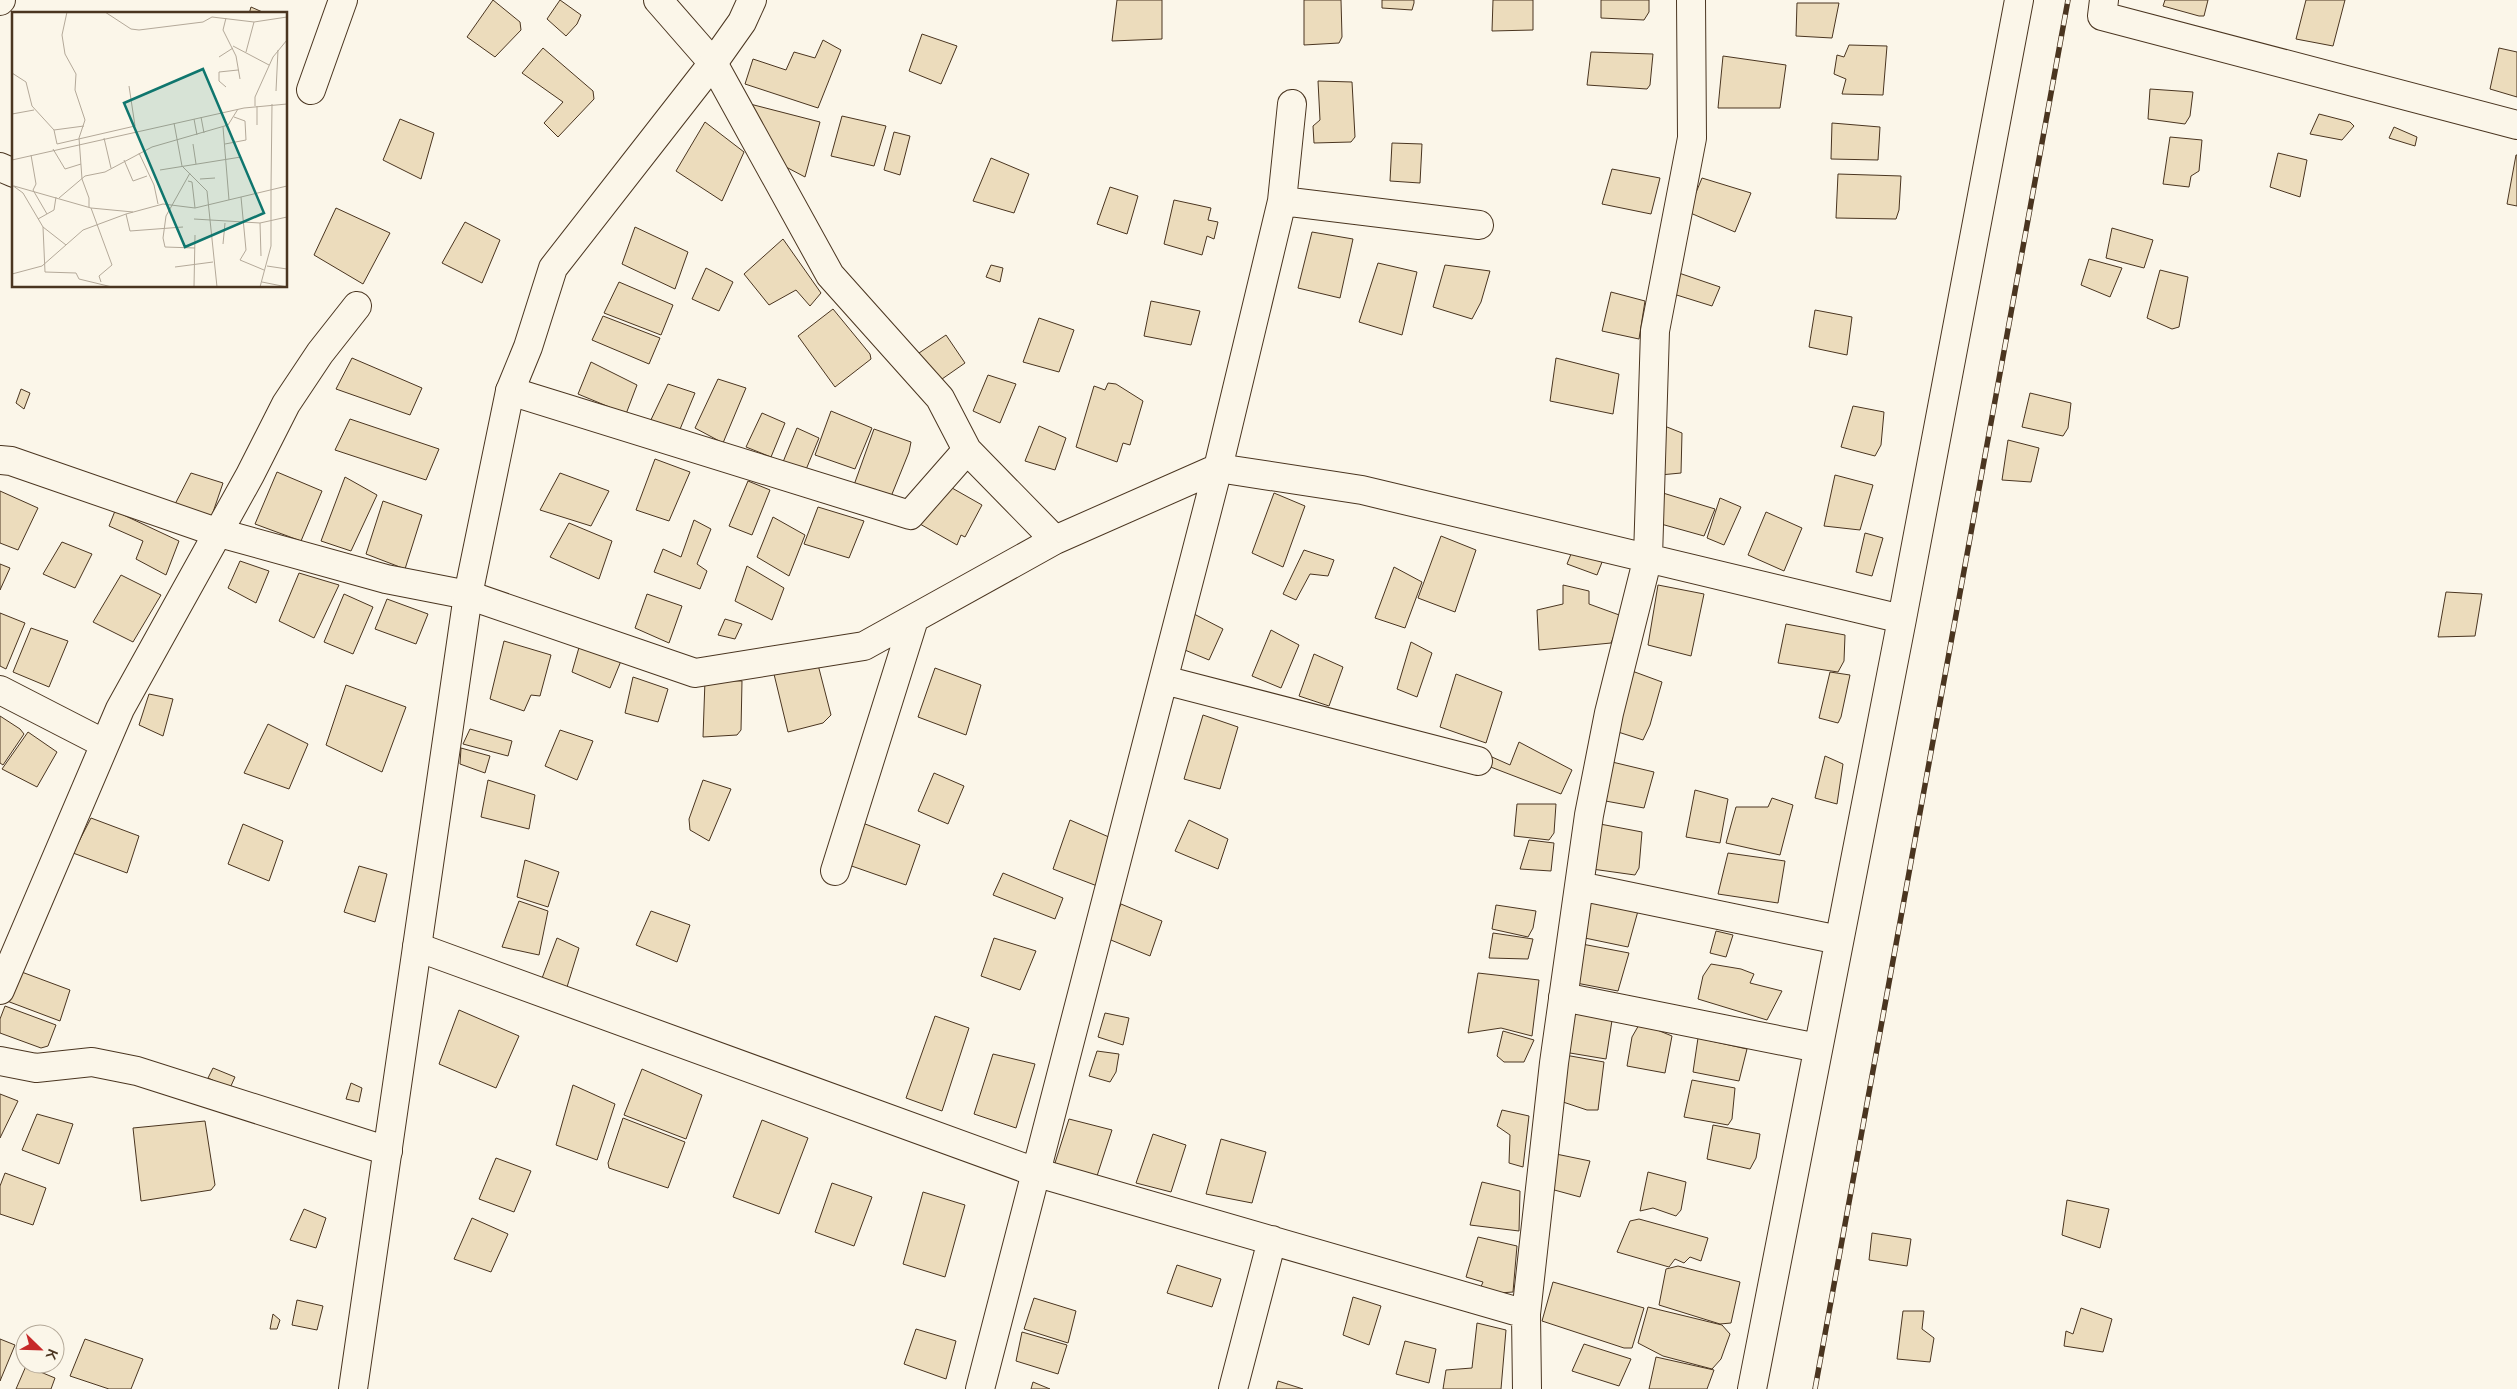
<svg xmlns="http://www.w3.org/2000/svg" width="2517" height="1389" font-family="Lato,sans-serif">
<style>
.building{fill:#ecdcbc;stroke:#4a3520}
.lines{fill:none;stroke-linecap:round;stroke-linejoin:round}
.minor-casing{stroke:#4a3520;stroke-width:30}
.major-casing{stroke:#4a3520;stroke-width:30}
.minor{stroke:#fbf6e9;stroke-width:28}
.major{stroke:#fbf6e9;stroke-width:28}
.rail-casing{stroke:#4a3520;stroke-width:5.5}
.rail{stroke:#fbf6e9;stroke-width:4;stroke-dasharray:11;stroke-linecap:butt}
.inset-road{fill:none;stroke:#b4a999;stroke-width:1}
.view{fill:#0f766e;fill-opacity:0.15;stroke:#0f766e;stroke-width:2.5}
.inset-edge{fill:none;stroke:#4a3520;stroke-width:2.5}
</style>
<rect width="100%" height="100%" fill="#fbf6e9"/>
<!-- building -->
<path class="building" d="M 493,0 L 520,22 L 521,30 L 495,57 L 467,37 Z
M 560,0 L 581,15 L 577,24 L 566,36 L 547,19 Z
M 1117,0 L 1162,0 L 1162,39 L 1112,41 Z
M 1304,0 L 1341,0 L 1342,37 L 1339,43 L 1304,45 Z
M 1382,0 L 1414,0 L 1414,3 L 1412,10 L 1382,8 Z
M 1493,0 L 1533,0 L 1533,30 L 1492,31 Z
M 1601,0 L 1649,0 L 1649,12 L 1644,20 L 1601,18 Z
M 2165,0 L 2208,0 L 2204,16 L 2199,16 L 2163,6 Z
M 2306,0 L 2345,0 L 2333,46 L 2296,39 Z
M 1797,3 L 1839,3 L 1832,38 L 1796,36 Z
M 251,7 L 267,14 L 249,14 Z
M 922,34 L 957,46 L 941,84 L 909,71 Z
M 823,40 L 841,50 L 818,108 L 745,84 L 753,59 L 786,70 L 794,52 L 815,58 Z
M 1849,45 L 1887,46 L 1883,95 L 1842,94 L 1846,79 L 1834,74 L 1837,55 L 1844,57 Z
M 543,48 L 593,91 L 594,99 L 558,137 L 544,123 L 563,102 L 522,73 Z
M 2499,48 L 2517,52 L 2517,97 L 2490,89 Z
M 1591,52 L 1653,54 L 1650,85 L 1647,89 L 1587,85 Z
M 1723,56 L 1786,65 L 1780,108 L 1718,108 Z
M 1318,81 L 1352,82 L 1355,137 L 1351,142 L 1314,143 L 1313,126 L 1320,120 Z
M 2150,89 L 2193,92 L 2190,116 L 2185,124 L 2148,119 Z
M 750,104 L 820,122 L 805,177 L 786,167 Z
M 2319,114 L 2350,122 L 2354,126 L 2342,140 L 2310,134 Z
M 842,116 L 886,126 L 874,166 L 831,156 Z
M 400,119 L 434,133 L 421,179 L 383,160 Z
M 705,122 L 744,152 L 722,201 L 676,171 Z
M 1832,123 L 1880,127 L 1878,160 L 1831,159 Z
M 2394,127 L 2417,137 L 2415,146 L 2389,138 Z
M 894,132 L 910,136 L 900,175 L 884,170 Z
M 2170,137 L 2202,140 L 2199,171 L 2191,176 L 2189,187 L 2163,184 Z
M 1392,143 L 1422,144 L 1420,183 L 1390,181 Z
M 2278,153 L 2307,160 L 2300,197 L 2270,187 Z
M 2516,155 L 2517,155 L 2517,206 L 2507,204 Z
M 991,158 L 1029,174 L 1014,213 L 973,201 Z
M 1612,169 L 1660,178 L 1651,214 L 1602,204 Z
M 1838,174 L 1901,176 L 1899,210 L 1896,219 L 1836,218 Z
M 1702,178 L 1751,193 L 1735,232 L 1688,212 Z
M 1110,187 L 1138,196 L 1127,234 L 1097,224 Z
M 1174,200 L 1211,208 L 1208,220 L 1218,222 L 1214,239 L 1207,236 L 1202,255 L 1164,244 Z
M 336,208 L 390,233 L 363,284 L 314,255 Z
M 465,222 L 500,240 L 482,283 L 442,263 Z
M 635,227 L 688,252 L 675,289 L 622,264 Z
M 2112,228 L 2153,240 L 2144,268 L 2106,258 Z
M 1312,232 L 1353,239 L 1340,298 L 1298,288 Z
M 783,239 L 821,293 L 810,306 L 796,290 L 769,305 L 744,274 Z
M 2089,259 L 2122,268 L 2110,297 L 2081,285 Z
M 1378,263 L 1417,272 L 1402,335 L 1359,322 Z
M 991,265 L 1003,268 L 1000,282 L 986,277 Z
M 1445,265 L 1490,271 L 1481,302 L 1472,319 L 1433,307 Z
M 706,268 L 733,282 L 719,311 L 692,299 Z
M 2160,270 L 2188,277 L 2179,327 L 2172,329 L 2147,318 Z
M 1673,271 L 1720,287 L 1712,306 L 1667,292 Z
M 619,282 L 673,305 L 661,335 L 604,313 Z
M 1611,292 L 1645,301 L 1639,339 L 1602,331 Z
M 1151,301 L 1200,311 L 1191,345 L 1144,336 Z
M 833,309 L 870,354 L 871,359 L 835,387 L 798,336 Z
M 1815,310 L 1852,317 L 1847,355 L 1809,347 Z
M 603,316 L 660,338 L 649,364 L 592,340 Z
M 1039,318 L 1074,330 L 1059,372 L 1023,362 Z
M 946,335 L 965,363 L 932,386 L 916,355 Z
M 352,358 L 422,388 L 410,415 L 336,389 Z
M 1556,358 L 1619,374 L 1613,414 L 1550,401 Z
M 591,362 L 637,385 L 626,414 L 578,394 Z
M 988,375 L 1016,384 L 1000,423 L 973,411 Z
M 718,379 L 746,388 L 723,443 L 695,428 Z
M 1108,383 L 1116,384 L 1143,401 L 1130,445 L 1123,443 L 1117,462 L 1076,447 L 1094,386 L 1105,390 Z
M 668,384 L 695,393 L 678,434 L 648,426 Z
M 21,389 L 30,393 L 24,409 L 16,403 Z
M 2030,393 L 2071,403 L 2068,428 L 2063,436 L 2022,427 Z
M 1853,406 L 1884,412 L 1881,445 L 1875,456 L 1841,447 Z
M 831,411 L 872,428 L 855,469 L 815,455 Z
M 762,413 L 785,423 L 771,457 L 746,447 Z
M 350,419 L 439,449 L 426,480 L 335,450 Z
M 1039,426 L 1066,438 L 1055,470 L 1025,461 Z
M 1667,427 L 1682,433 L 1681,473 L 1660,475 L 1662,432 Z
M 797,428 L 819,438 L 805,472 L 783,462 Z
M 874,429 L 911,442 L 909,452 L 888,504 L 854,485 Z
M 2008,440 L 2039,448 L 2031,482 L 2002,480 Z
M 655,459 L 690,472 L 669,521 L 636,510 Z
M 277,472 L 322,491 L 301,541 L 255,524 Z
M 191,473 L 223,483 L 210,521 L 172,510 Z
M 560,473 L 609,491 L 591,526 L 540,510 Z
M 1835,475 L 1873,485 L 1860,530 L 1824,526 Z
M 345,477 L 377,495 L 351,551 L 321,541 Z
M 748,481 L 770,490 L 752,535 L 729,526 Z
M 945,484 L 982,505 L 965,537 L 961,535 L 957,545 L 920,524 Z
M 0,491 L 38,508 L 18,550 L 0,543 Z
M 1274,493 L 1305,506 L 1283,567 L 1252,553 Z
M 1663,493 L 1715,509 L 1704,536 L 1661,524 Z
M 1720,498 L 1741,507 L 1724,545 L 1707,538 Z
M 383,501 L 422,515 L 405,569 L 366,554 Z
M 818,507 L 864,521 L 849,558 L 804,544 Z
M 115,511 L 179,541 L 166,575 L 136,559 L 143,541 L 109,526 Z
M 1766,512 L 1802,528 L 1784,571 L 1748,555 Z
M 773,517 L 805,535 L 789,576 L 757,557 Z
M 694,520 L 711,529 L 697,564 L 707,571 L 700,589 L 654,572 L 663,549 L 681,557 Z
M 569,523 L 612,541 L 599,579 L 550,557 Z
M 1865,533 L 1883,538 L 1872,576 L 1856,572 Z
M 1441,536 L 1476,550 L 1455,612 L 1418,598 Z
M 62,542 L 92,554 L 75,588 L 43,574 Z
M 1575,544 L 1604,557 L 1597,575 L 1567,564 Z
M 1304,550 L 1334,560 L 1328,576 L 1310,574 L 1296,600 L 1283,594 Z
M 240,561 L 269,571 L 256,603 L 228,588 Z
M 0,564 L 10,568 L 0,590 Z
M 747,566 L 784,588 L 772,620 L 735,601 Z
M 1394,567 L 1422,582 L 1405,628 L 1375,618 Z
M 299,573 L 339,585 L 314,638 L 279,621 Z
M 121,575 L 161,595 L 133,642 L 93,622 Z
M 1563,585 L 1589,591 L 1589,604 L 1622,616 L 1611,643 L 1539,650 L 1537,610 L 1563,604 Z
M 1658,585 L 1704,594 L 1691,656 L 1648,645 Z
M 2446,592 L 2482,594 L 2475,636 L 2438,637 Z
M 344,594 L 373,607 L 353,654 L 324,642 Z
M 647,594 L 682,606 L 669,643 L 635,628 Z
M 387,599 L 428,614 L 416,644 L 375,629 Z
M 0,613 L 25,623 L 6,669 L 0,666 Z
M 1194,614 L 1223,629 L 1209,660 L 1180,648 Z
M 725,619 L 742,624 L 735,639 L 718,635 Z
M 1786,624 L 1845,635 L 1844,661 L 1838,672 L 1778,663 Z
M 31,628 L 68,641 L 49,687 L 13,672 Z
M 1271,630 L 1299,645 L 1281,688 L 1252,676 Z
M 504,641 L 551,655 L 540,696 L 531,695 L 524,711 L 490,699 Z
M 1411,642 L 1432,653 L 1417,697 L 1397,689 Z
M 580,644 L 623,656 L 610,688 L 572,672 Z
M 1314,654 L 1343,667 L 1329,706 L 1299,696 Z
M 816,657 L 831,715 L 823,723 L 788,732 L 773,670 Z
M 935,668 L 981,685 L 966,735 L 918,717 Z
M 1632,671 L 1662,682 L 1650,725 L 1643,740 L 1615,731 Z
M 1830,672 L 1850,675 L 1841,717 L 1838,723 L 1819,718 Z
M 1456,674 L 1502,692 L 1486,743 L 1440,727 Z
M 633,677 L 668,689 L 658,722 L 625,713 Z
M 705,680 L 742,681 L 741,730 L 737,735 L 703,737 Z
M 346,685 L 406,707 L 382,772 L 326,745 Z
M 149,694 L 173,699 L 163,736 L 139,725 Z
M 1203,715 L 1238,727 L 1220,789 L 1184,779 Z
M 0,716 L 20,729 L 24,734 L 3,765 L 0,763 Z
M 268,724 L 308,744 L 289,789 L 244,773 Z
M 470,729 L 512,741 L 508,756 L 463,744 Z
M 560,730 L 593,741 L 577,780 L 545,766 Z
M 28,732 L 57,752 L 37,787 L 2,769 Z
M 1519,742 L 1572,770 L 1561,794 L 1488,766 L 1492,757 L 1510,765 Z
M 461,748 L 490,756 L 485,773 L 460,764 Z
M 1825,756 L 1843,764 L 1837,804 L 1815,798 Z
M 1608,761 L 1654,772 L 1644,808 L 1600,800 Z
M 934,773 L 964,786 L 948,824 L 918,811 Z
M 488,780 L 535,795 L 529,829 L 481,817 Z
M 703,780 L 731,789 L 709,841 L 690,830 L 689,819 Z
M 1695,790 L 1728,799 L 1720,843 L 1686,837 Z
M 1772,798 L 1793,805 L 1780,855 L 1726,843 L 1736,807 L 1768,807 Z
M 1517,804 L 1556,804 L 1554,833 L 1549,840 L 1514,836 Z
M 91,818 L 139,836 L 127,873 L 73,853 Z
M 1070,820 L 1118,841 L 1105,889 L 1053,869 Z
M 1189,820 L 1228,839 L 1218,869 L 1175,851 Z
M 860,822 L 920,845 L 906,885 L 843,863 Z
M 243,824 L 283,841 L 269,881 L 228,864 Z
M 1600,824 L 1642,832 L 1639,868 L 1635,875 L 1592,869 Z
M 1529,840 L 1554,843 L 1551,871 L 1520,869 Z
M 1728,853 L 1785,861 L 1778,903 L 1718,894 Z
M 525,860 L 559,872 L 548,907 L 517,897 Z
M 359,866 L 387,874 L 375,922 L 344,912 Z
M 1003,873 L 1063,898 L 1055,919 L 993,895 Z
M 1590,899 L 1638,911 L 1628,947 L 1580,937 Z
M 519,901 L 548,911 L 539,955 L 502,947 Z
M 1121,904 L 1162,921 L 1150,956 L 1106,938 Z
M 1496,905 L 1536,911 L 1533,928 L 1528,937 L 1492,929 Z
M 651,911 L 690,925 L 677,962 L 636,945 Z
M 1716,931 L 1733,935 L 1726,957 L 1710,953 Z
M 1493,933 L 1533,939 L 1528,959 L 1489,958 Z
M 557,938 L 579,948 L 563,1000 L 538,989 Z
M 994,938 L 1036,951 L 1020,990 L 981,976 Z
M 1582,944 L 1629,953 L 1618,991 L 1571,982 Z
M 1711,964 L 1741,969 L 1754,974 L 1750,983 L 1782,991 L 1767,1020 L 1698,999 L 1703,976 Z
M 19,971 L 70,990 L 60,1021 L 7,1001 Z
M 1478,973 L 1539,980 L 1532,1036 L 1501,1028 L 1468,1033 Z
M 1572,1005 L 1613,1014 L 1606,1059 L 1564,1052 Z
M 5,1006 L 56,1025 L 48,1046 L 41,1048 L 0,1033 L 0,1019 Z
M 459,1010 L 519,1036 L 496,1088 L 439,1064 Z
M 1105,1013 L 1129,1018 L 1123,1045 L 1098,1037 Z
M 935,1016 L 969,1028 L 942,1111 L 906,1098 Z
M 1640,1023 L 1672,1036 L 1665,1073 L 1627,1066 L 1632,1037 Z
M 1503,1031 L 1534,1040 L 1524,1062 L 1504,1062 L 1497,1056 Z
M 1698,1038 L 1747,1049 L 1739,1081 L 1693,1072 Z
M 1097,1051 L 1119,1054 L 1116,1072 L 1110,1082 L 1089,1076 Z
M 993,1054 L 1035,1064 L 1016,1128 L 974,1114 Z
M 1565,1055 L 1604,1062 L 1598,1110 L 1587,1110 L 1554,1099 Z
M 213,1068 L 235,1077 L 230,1088 L 208,1078 Z
M 642,1069 L 702,1095 L 686,1139 L 624,1115 Z
M 1692,1080 L 1735,1088 L 1732,1119 L 1728,1125 L 1684,1117 Z
M 351,1083 L 362,1088 L 359,1102 L 346,1099 Z
M 573,1085 L 615,1104 L 597,1160 L 556,1145 Z
M 0,1094 L 18,1101 L 0,1138 Z
M 1502,1110 L 1529,1116 L 1523,1167 L 1509,1163 L 1510,1135 L 1497,1126 Z
M 37,1114 L 73,1124 L 59,1164 L 22,1150 Z
M 623,1118 L 685,1142 L 668,1188 L 609,1168 L 608,1163 Z
M 1069,1119 L 1112,1130 L 1096,1179 L 1054,1166 Z
M 762,1120 L 808,1138 L 779,1214 L 733,1197 Z
M 205,1121 L 215,1185 L 211,1190 L 141,1201 L 133,1128 Z
M 1713,1125 L 1760,1134 L 1756,1158 L 1750,1169 L 1707,1159 Z
M 1153,1134 L 1186,1145 L 1171,1192 L 1136,1183 Z
M 1221,1139 L 1266,1152 L 1252,1203 L 1206,1194 Z
M 1556,1154 L 1590,1161 L 1580,1197 L 1547,1188 Z
M 496,1158 L 531,1171 L 514,1212 L 479,1199 Z
M 1648,1172 L 1686,1182 L 1681,1210 L 1676,1216 L 1653,1208 L 1640,1211 Z
M 5,1173 L 46,1188 L 33,1225 L 0,1214 L 0,1186 Z
M 1482,1182 L 1520,1191 L 1519,1231 L 1470,1225 Z
M 832,1183 L 872,1197 L 854,1246 L 815,1232 Z
M 923,1192 L 965,1205 L 945,1277 L 903,1264 Z
M 2067,1200 L 2109,1209 L 2100,1248 L 2062,1235 Z
M 304,1209 L 326,1218 L 316,1248 L 290,1240 Z
M 472,1218 L 508,1234 L 491,1272 L 454,1259 Z
M 1639,1219 L 1708,1238 L 1701,1261 L 1690,1257 L 1684,1263 L 1675,1259 L 1669,1267 L 1617,1252 L 1630,1221 Z
M 1872,1233 L 1911,1239 L 1907,1266 L 1869,1260 Z
M 1478,1237 L 1517,1246 L 1513,1292 L 1486,1294 L 1480,1289 L 1483,1282 L 1466,1277 Z
M 1177,1265 L 1221,1279 L 1212,1307 L 1167,1293 Z
M 1678,1266 L 1740,1282 L 1731,1323 L 1720,1324 L 1659,1305 L 1666,1269 Z
M 1553,1282 L 1644,1308 L 1632,1348 L 1624,1348 L 1542,1321 Z
M 1353,1297 L 1381,1306 L 1369,1345 L 1343,1335 Z
M 1034,1298 L 1076,1311 L 1068,1343 L 1024,1329 Z
M 297,1300 L 323,1306 L 317,1330 L 292,1325 Z
M 1648,1307 L 1722,1325 L 1730,1334 L 1721,1359 L 1712,1369 L 1663,1356 L 1638,1343 Z
M 2081,1308 L 2112,1319 L 2103,1352 L 2064,1346 L 2066,1331 L 2073,1334 Z
M 1903,1311 L 1924,1311 L 1922,1329 L 1934,1338 L 1930,1362 L 1897,1359 Z
M 273,1314 L 280,1320 L 277,1329 L 270,1329 Z
M 1477,1323 L 1506,1330 L 1501,1389 L 1443,1389 L 1446,1370 L 1472,1368 Z
M 916,1329 L 956,1341 L 946,1379 L 904,1364 Z
M 1022,1332 L 1067,1345 L 1058,1374 L 1016,1361 Z
M 0,1339 L 15,1345 L 0,1381 Z
M 85,1339 L 143,1359 L 131,1389 L 109,1389 L 70,1376 Z
M 1405,1341 L 1436,1349 L 1429,1383 L 1396,1374 Z
M 1584,1344 L 1631,1359 L 1619,1386 L 1572,1371 Z
M 1656,1357 L 1714,1370 L 1707,1389 L 1649,1389 Z
M 26,1366 L 55,1378 L 51,1389 L 16,1389 Z
M 1278,1381 L 1303,1389 L 1276,1389 Z
M 1033,1382 L 1050,1389 L 1031,1389 Z"/>
<g class="lines">
<defs>
<path id="minor" d="M 658,0 L 713,63 L 830,275 L 940,398 L 967,450 L 1055,540
M 2104,0 L 2102,16 L 2517,125
M 0,1 L 1,0
M 311,90 L 343,0
M 0,167 L 14,173
M 1282,201 L 1479,225
M 510,391 L 910,515 L 967,450
M 0,460 L 11,461 L 216,532 L 386,579 L 468,595 L 695,673 L 864,646 L 1055,540 L 1218,468 L 1362,490 L 1902,619
M 1164,680 L 1478,761
M 0,690 L 105,744
M 835,871 L 914,619
M 1579,886 L 1839,940
M 417,947 L 1038,1173 L 1526,1314
M 0,990 L 120,709 L 250,475 L 286,404 L 320,353 L 357,306
M 1563,997 L 1818,1048
M 0,1061 L 36,1068 L 92,1062 L 137,1071 L 388,1151
M 980,1389 L 1218,468 L 1282,201 L 1292,104
M 1233,1389 L 1272,1240
M 1527,1389 L 1526,1314 L 1554,1063 L 1589,815 L 1609,713 L 1648,557 L 1655,331 L 1692,138 L 1691,0
M 1752,1389 L 1902,619 L 2019,0"/>
<path id="major" d="M 353,1389 L 468,595 L 510,391 L 528,347 L 553,268 L 713,63 L 742,22 L 752,0"/>
</defs>
<!-- minor casing -->
<use href="#minor" class="minor-casing"/>
<!-- major casing -->
<use href="#major" class="major-casing"/>
<!-- minor -->
<use href="#minor" class="minor"/>
<!-- major -->
<use href="#major" class="major"/>
<defs>
<path id="rail" d="M 1815,1389 L 2068,0"/>
</defs>
<!-- rail casing -->
<use href="#rail" class="rail-casing"/>
<!-- rail -->
<use href="#rail" class="rail"/>
</g>
<!-- overview -->
<g transform="translate(12 12)">
<rect width="275" height="275" fill="#fbf6e9"/>
<path class="inset-road" d="M 55,0 L 50,23 L 53,42 L 64,62 L 63,78 L 73,108 L 67,126 L 70,167 L 77,186 L 77,195M 93,0 L 119,17 L 127,18 L 191,10 L 200,5 L 242,10 L 275,5M 214,6 L 211,18 L 224,44 L 228,67M 221,34 L 257,53M 234,40 L 242,10M 207,45 L 221,36M 0,61 L 14,70 L 20,94 L 42,118 L 45,132 L 123,114 L 117,74M 214,75 L 207,69 L 207,60 L 226,58M 264,79 L 266,38M 243,94 L 243,85 L 261,45 L 275,28M 0,102 L 22,98M 189,105 L 192,121M 182,107 L 185,123M 162,111 L 170,154 L 195,179 L 205,275M 245,113 L 245,94M 211,115 L 217,188M 42,118 L 72,114M 92,126 L 99,156M 181,132 L 184,152M 213,132 L 234,128 L 233,109 L 222,105M 41,137 L 53,157 L 69,152M 127,141 L 142,173 L 146,192M 19,143 L 24,172 L 21,178 L 35,202M 0,148 L 232,96 L 275,92M 112,148 L 121,169 L 135,164M 148,158 L 229,145M 178,161 L 154,204 L 151,226 L 153,235 L 183,236M 188,167 L 203,166M 176,169 L 180,170 L 183,196M 0,173 L 11,181 L 31,215 L 33,260 L 64,261 L 67,267 L 100,275M 2,174 L 79,196 L 121,200M 259,177 L 260,92M 229,185 L 234,238 L 228,248 L 252,258M 47,186 L 73,164 L 93,160 L 140,135 L 216,113 L 226,97M 79,196 L 100,253 L 87,264 L 89,270M 114,202 L 118,219 L 171,215M 26,207 L 42,198 L 44,185M 182,207 L 248,211 L 275,205M 248,211 L 249,244M 31,215 L 54,233M 211,232 L 213,211M 255,254 L 275,257M 163,255 L 201,250M 0,262 L 30,254 L 71,218 L 114,202 L 151,192 L 183,196 L 275,174M 250,270 L 275,275M 182,275 L 183,223M 248,275 L 259,234 L 259,177"/>
<path class="view" d="M 191,57 L 252,201 L 173,235 L 112,91 Z"/>
<rect width="275" height="275" class="inset-edge"/>
</g>
<!-- north arrow -->
<g transform="translate(40 1349) rotate(113)"><circle r="24" fill="#fbf6e9" stroke="#b4a999"/>
<path d="M0-4L9 19L0 12L-9 19Z" fill="#c62828"/>
<text y="-8" font-size="14" font-weight="bold" text-anchor="middle" fill="#4a3520">K</text>
</g>
</svg>
